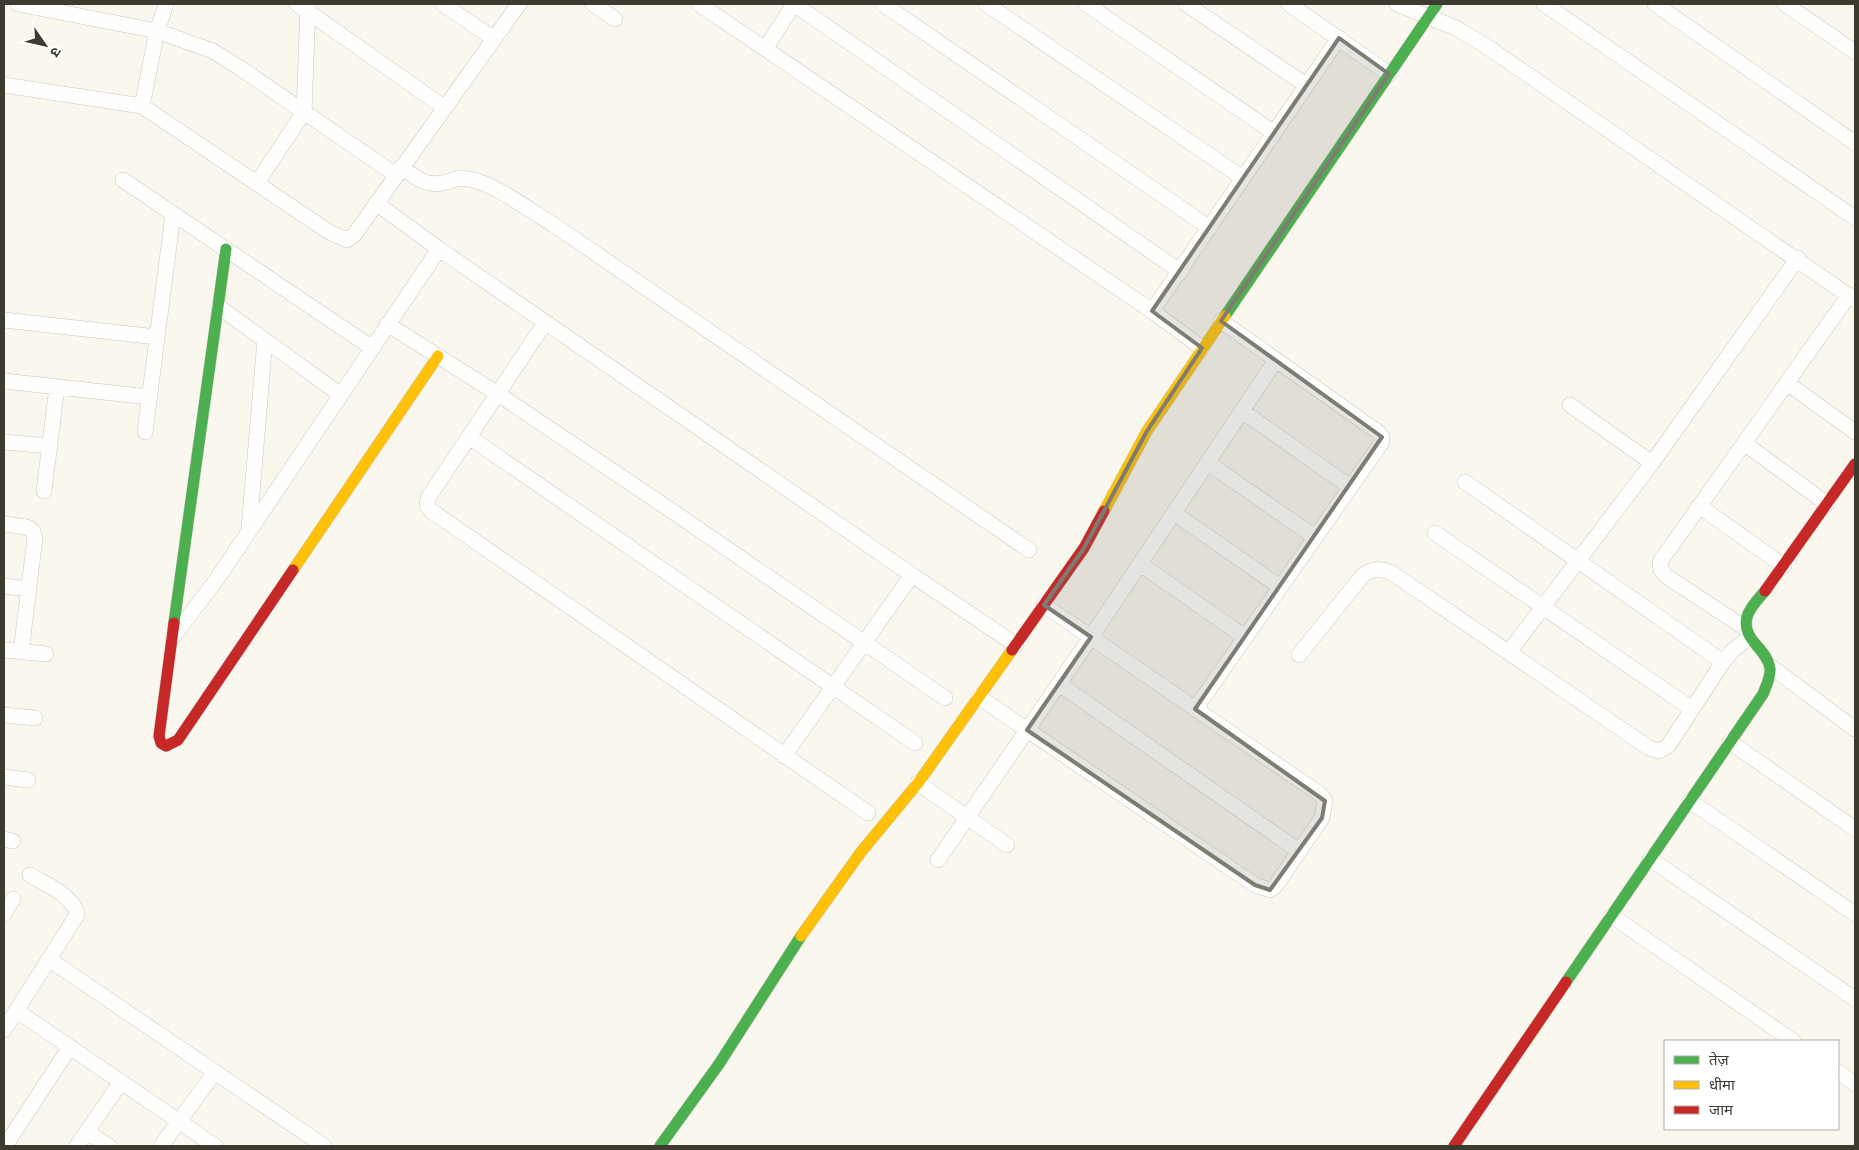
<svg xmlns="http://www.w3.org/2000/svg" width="1859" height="1150" font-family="'PT Serif','Noto Sans Devanagari',serif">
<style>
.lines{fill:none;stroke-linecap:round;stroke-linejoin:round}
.street-casing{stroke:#cac7be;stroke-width:16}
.fast-casing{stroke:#cac7be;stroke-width:12}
.slow-casing{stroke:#cac7be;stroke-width:12}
.jam-casing{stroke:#cac7be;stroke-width:12}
.street{stroke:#fefefc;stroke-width:15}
.fast{stroke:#4caf50;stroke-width:11}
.slow{stroke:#ffc107;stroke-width:11}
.jam{stroke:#c62828;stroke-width:11}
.marked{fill:#7f7c72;fill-opacity:0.2;stroke:#7f7c72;stroke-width:4;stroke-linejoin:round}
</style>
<rect width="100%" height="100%" fill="#faf7ee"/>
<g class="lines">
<defs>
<path id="street" d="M 18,4 L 157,31 L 213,51 L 243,70 L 396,175
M 297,4 L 445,108
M 443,4 L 494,39
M 593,4 L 615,19
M 699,4 L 1152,311 L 1202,348
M 794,4 L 1181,272
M 883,4 L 1210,228
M 986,4 L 1243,178
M 1086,4 L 1273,132
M 1186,4 L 1306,85
M 1289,4 L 1389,74
M 1397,4 L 1456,28 L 1486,46 L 1855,300
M 1544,4 L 1855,218
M 1655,4 L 1855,143
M 1785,4 L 1855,52
M 765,49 L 794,4
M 4,85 L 142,106 L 329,232 L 347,240 L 354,235 L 519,4
M 142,106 L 157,31 L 166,4
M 401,167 C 416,178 428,188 447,182 C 454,179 461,177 469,179 C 494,183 532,212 554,225 L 1029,550
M 123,180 L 371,347
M 257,183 L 304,112 L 308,4
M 376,203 L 439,249 L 912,575
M 219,307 L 341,395
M 1152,311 L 1339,38
M 4,320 L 157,337
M 545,323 L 428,498 L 427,505 L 430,510 L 868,813
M 387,324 L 498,394 L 669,509 L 945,698
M 4,381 L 149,397
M 1787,383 L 1855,432
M 1570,405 L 1652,463
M 1242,411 L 1350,487
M 145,432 L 173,214
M 469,437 L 915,743
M 4,442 L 50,446
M 1744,443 L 1827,504
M 1208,463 L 1315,537
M 1465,482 L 1723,662
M 44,491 L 57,387
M 1699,506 L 1784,566
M 1174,513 L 1280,587
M 4,524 L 27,527 L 33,531 L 35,538 L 21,652
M 249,528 L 265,340
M 1435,533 L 1692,709
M 1140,564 L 1245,637
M 4,586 L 29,589
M 1745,628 L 1666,576 L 1661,570 L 1660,562 L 1849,295
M 173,637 L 217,579 L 439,249
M 4,650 L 46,654
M 1509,652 L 1652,463 L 1798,258
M 1299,655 L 1363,575 C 1374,568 1380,568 1392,573 L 1649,748 L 1659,751 L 1668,746 L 1723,662 L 1732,651 L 1748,638
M 1771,667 L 1855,729
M 1059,684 L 1299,851
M 979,697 L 1255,885 L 1270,890 L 1276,885 L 1322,818 L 1325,801 L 1321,795 L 1044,605
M 1195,709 L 1382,442 L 1382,437 L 1378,432 L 1221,321
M 4,715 L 35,718
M 1730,742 L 1855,829
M 784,756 L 912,575 L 1016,645
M 4,777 L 28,780
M 918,783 L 1007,845
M 1690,801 L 1855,914
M 4,839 L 13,841
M 1650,859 L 1855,999
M 938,860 L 1091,637 L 1276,360
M 4,914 L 13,899
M 1612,916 L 1793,1041
M 50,960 L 324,1146
M 17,1011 L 215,1146
M 4,1030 L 77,915 C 75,896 45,884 30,875
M 1838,1072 L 1855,1084
M 87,1132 L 109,1146
M 5,1146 L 70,1047
M 77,1146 L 121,1082
M 161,1146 L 215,1072"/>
<path id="fast" d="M 1225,316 L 1437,4
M 174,623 L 226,249
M 1566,982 L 1763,694 C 1766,686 1771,677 1770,668 C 1767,648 1741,640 1747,617 C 1749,608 1759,598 1765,591
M 660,1146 L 719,1064 L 801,936"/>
<path id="slow" d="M 1104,511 L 1147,431 L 1225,316
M 293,570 L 438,356
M 801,936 L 861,852 L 918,783 L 1012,650"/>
<path id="jam" d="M 1765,591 L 1855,464
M 174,623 L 159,736 L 161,743 L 166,746 L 178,740 L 293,570
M 1012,650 L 1084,548 L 1104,511
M 1454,1146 L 1566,982"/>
</defs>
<!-- street casing -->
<use href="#street" class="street-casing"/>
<!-- fast casing -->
<use href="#fast" class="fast-casing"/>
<!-- slow casing -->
<use href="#slow" class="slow-casing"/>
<!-- jam casing -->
<use href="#jam" class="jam-casing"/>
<!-- street -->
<use href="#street" class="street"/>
<!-- fast -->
<use href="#fast" class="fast"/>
<!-- slow -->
<use href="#slow" class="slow"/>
<!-- jam -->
<use href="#jam" class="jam"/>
</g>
<!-- marked area -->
<path class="marked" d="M 1339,38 L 1389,74 L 1221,321 L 1382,437 L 1195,709 L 1325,801 L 1322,818 L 1270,890 L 1255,885 L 1027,730 L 1091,637 L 1044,605 L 1084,548 L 1147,431 L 1202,348 L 1152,311 Z"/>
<!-- border -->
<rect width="1859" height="1150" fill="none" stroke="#3d3a30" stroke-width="10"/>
<!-- legend -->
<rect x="1664" y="1040" width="175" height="90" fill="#ffffff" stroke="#b1b0ac"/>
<rect x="1674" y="1056" width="25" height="8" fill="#4caf50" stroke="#b1b0ac"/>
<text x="1709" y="1065" font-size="15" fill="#3d3a30">तेज़</text>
<rect x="1674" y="1081" width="25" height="8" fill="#ffc107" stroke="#b1b0ac"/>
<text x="1709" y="1090" font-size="15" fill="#3d3a30">धीमा</text>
<rect x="1674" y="1106" width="25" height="8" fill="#c62828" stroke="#b1b0ac"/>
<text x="1709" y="1115" font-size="15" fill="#3d3a30">जाम</text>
<!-- north arrow -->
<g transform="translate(45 45) rotate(124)" stroke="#ffffff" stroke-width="4" paint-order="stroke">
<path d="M0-4L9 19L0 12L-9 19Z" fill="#3d3a30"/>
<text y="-8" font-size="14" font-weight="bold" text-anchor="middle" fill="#3d3a30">उ</text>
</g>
</svg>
